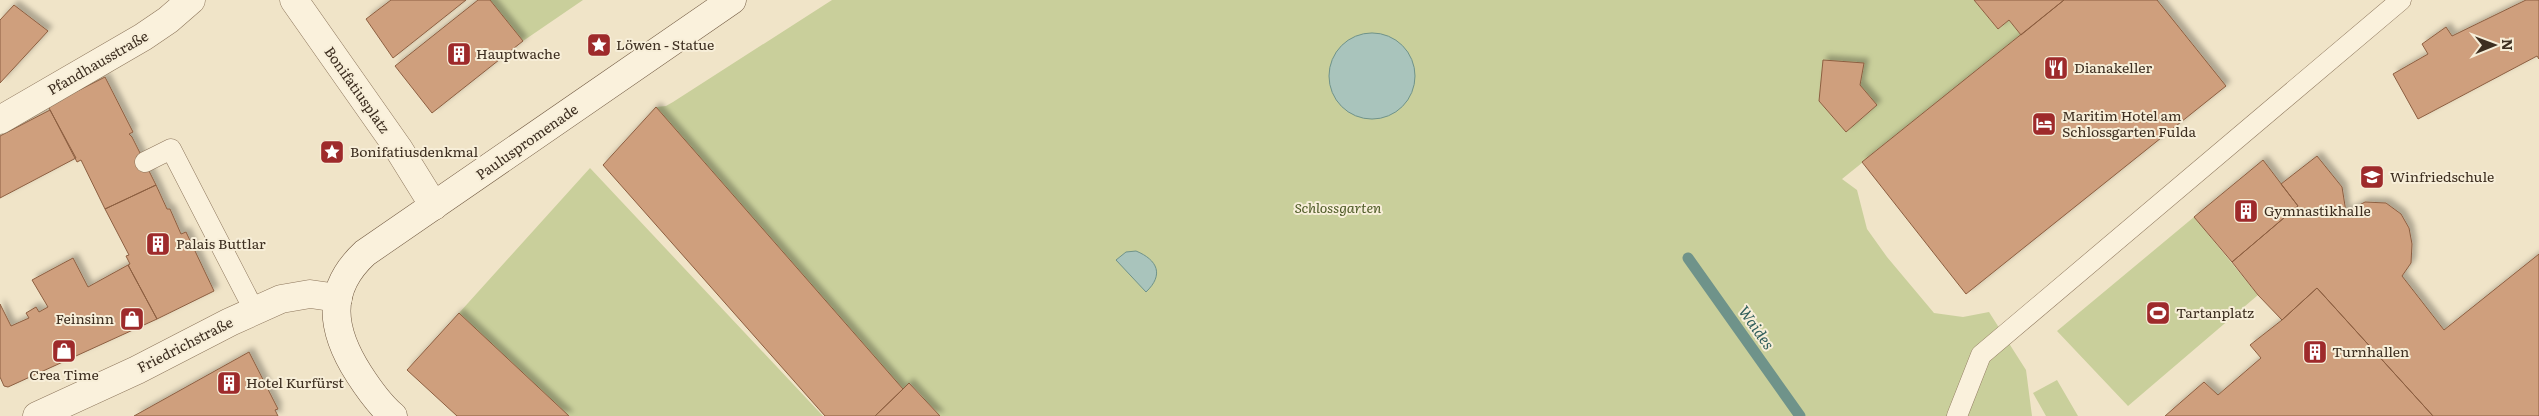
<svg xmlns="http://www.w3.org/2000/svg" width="2539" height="416" font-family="Literata,serif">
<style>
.green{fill:#c9cf9b}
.water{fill:#a9c4bc;stroke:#6f938a}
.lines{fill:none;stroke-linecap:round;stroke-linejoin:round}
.stream{stroke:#6f938a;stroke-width:11}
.building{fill:#cf9f7d;stroke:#8d5f41;filter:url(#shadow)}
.lane-casing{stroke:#8d765c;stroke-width:21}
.street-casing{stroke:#8d765c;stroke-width:29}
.secondary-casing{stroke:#6f573f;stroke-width:29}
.lane{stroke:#faf1dc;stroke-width:20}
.street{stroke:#faf1dc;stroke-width:28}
.secondary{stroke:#faf1dc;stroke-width:28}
.labels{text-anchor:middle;stroke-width:4;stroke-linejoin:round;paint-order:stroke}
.poi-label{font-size:14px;fill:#3d2e20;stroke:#f7eed8;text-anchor:start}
.street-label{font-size:14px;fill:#3d2e20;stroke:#f7eed8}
.park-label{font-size:14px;font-style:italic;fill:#4d5a26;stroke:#f7eed8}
.water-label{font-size:15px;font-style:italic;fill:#2f5d5a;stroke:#f7eed8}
</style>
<defs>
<filter id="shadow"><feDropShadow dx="4.5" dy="-4.5" stdDeviation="2.5" flood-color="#0004"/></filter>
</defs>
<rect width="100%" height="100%" fill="#f0e4c8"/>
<!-- green -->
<path class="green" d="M 490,0 L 583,0 L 523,41 Z
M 832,0 L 1974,0 L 1998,29 L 2009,20 L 2021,35 L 1842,179 L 1857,190 L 1867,229 L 1887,257 L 1934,313 L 1963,317 L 1989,312 L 2026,370 L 2032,416 L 940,416 L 910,383 L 903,389 L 656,107 L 666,106 L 673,102 Z
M 590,168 L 823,416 L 569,416 L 459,313 Z
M 2194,217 L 2258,295 L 2128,406 L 2057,331 Z
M 2057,380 L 2078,416 L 2046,416 L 2033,393 Z"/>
<!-- water -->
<path class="water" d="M1329 76a43 43 0 1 1 86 0a43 43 0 1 1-86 0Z
M 1136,251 C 1158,260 1164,275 1146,292 L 1116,260 L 1126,252 Z"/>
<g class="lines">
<!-- stream -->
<path class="stream" d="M 1688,258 L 1800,416"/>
</g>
<!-- building -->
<path class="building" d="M 391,0 L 466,0 L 393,58 L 366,19 Z
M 478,0 L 490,0 L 523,41 L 432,113 L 395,66 Z
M 1974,0 L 2064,0 L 2021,35 L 2009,20 L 1998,29 Z
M 2064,0 L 2157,0 L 2226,86 L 1966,294 L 1862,162 Z
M 2526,0 L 2539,0 L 2539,59 L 2537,56 L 2418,119 L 2393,74 L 2428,54 L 2422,44 L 2446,27 L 2452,36 Z
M 14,5 L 48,31 L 0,83 L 0,20 Z
M 1823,60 L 1864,63 L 1860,85 L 1877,105 L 1846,132 L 1819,101 Z
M 105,77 L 133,132 L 129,134 L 132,137 L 156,185 L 105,209 L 81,160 L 77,162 L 48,106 Z
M 656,107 L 903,389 L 875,416 L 825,416 L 603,165 Z
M 50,110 L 76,158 L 0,198 L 0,136 Z
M 2317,156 L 2342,187 L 2346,212 L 2365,202 L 2386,203 L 2401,214 L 2409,228 L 2412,244 L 2411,263 L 2402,276 L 2444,330 L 2539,254 L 2539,416 L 2433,416 L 2317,288 L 2282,320 L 2258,295 L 2232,262 L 2298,206 L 2281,184 Z
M 2263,160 L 2298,206 L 2232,262 L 2194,217 Z
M 156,185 L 167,209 L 170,209 L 181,234 L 186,232 L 214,291 L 157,319 L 128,265 L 130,264 L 126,256 L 129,255 L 105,209 Z
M 73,258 L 88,287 L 128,265 L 157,319 L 8,387 L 4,386 L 0,377 L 0,304 L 11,326 L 29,318 L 26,313 L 36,307 L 39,312 L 48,307 L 32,280 Z
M 2317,288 L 2433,416 L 2165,416 L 2204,382 L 2218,395 L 2261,358 L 2250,345 L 2282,320 Z
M 459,313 L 460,314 L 569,416 L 457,416 L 407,370 Z
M 249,352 L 278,409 L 275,410 L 278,416 L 134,416 Z
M 909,383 L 940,416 L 875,416 L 903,389 Z"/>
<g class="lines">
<defs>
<path id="lane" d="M 145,162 L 171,149 L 254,310
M 1957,416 L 1981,355 L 2401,0"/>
<path id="street" d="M 294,0 L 398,148 L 434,206
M 0,120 L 143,37 L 168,20 L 191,0
M 37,416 L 137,370 L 230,322 L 281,299 L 310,294 L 338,298"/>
<path id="secondary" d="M 393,416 C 379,404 368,388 359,374 C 331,330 325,290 365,253 L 732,0"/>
</defs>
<!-- lane casing -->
<use href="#lane" class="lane-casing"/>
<!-- street casing -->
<use href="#street" class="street-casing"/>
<!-- secondary casing -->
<use href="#secondary" class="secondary-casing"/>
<!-- lane -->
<use href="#lane" class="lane"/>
<!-- street -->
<use href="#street" class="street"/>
<!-- secondary -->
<use href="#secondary" class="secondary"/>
</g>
<!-- icons -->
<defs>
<symbol id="sight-square" viewBox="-11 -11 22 22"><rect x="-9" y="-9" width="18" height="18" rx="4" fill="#9e2a2b" stroke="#f7eed8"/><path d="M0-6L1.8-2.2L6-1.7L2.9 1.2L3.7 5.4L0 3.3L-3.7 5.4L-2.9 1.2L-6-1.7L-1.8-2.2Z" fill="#fff"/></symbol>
<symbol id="building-square" viewBox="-11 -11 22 22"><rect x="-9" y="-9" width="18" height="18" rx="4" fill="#9e2a2b" stroke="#f7eed8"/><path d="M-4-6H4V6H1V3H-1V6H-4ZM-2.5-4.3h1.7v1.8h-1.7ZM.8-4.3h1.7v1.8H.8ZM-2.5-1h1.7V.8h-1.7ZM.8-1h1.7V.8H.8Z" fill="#fff"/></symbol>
<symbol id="restaurant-square" viewBox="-11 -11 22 22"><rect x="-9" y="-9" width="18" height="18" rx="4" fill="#9e2a2b" stroke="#f7eed8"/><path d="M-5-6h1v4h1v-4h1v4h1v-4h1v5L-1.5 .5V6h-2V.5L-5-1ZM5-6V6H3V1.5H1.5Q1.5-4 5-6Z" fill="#fff"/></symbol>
<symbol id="hotel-square" viewBox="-11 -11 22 22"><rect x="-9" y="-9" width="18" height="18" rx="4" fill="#9e2a2b" stroke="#f7eed8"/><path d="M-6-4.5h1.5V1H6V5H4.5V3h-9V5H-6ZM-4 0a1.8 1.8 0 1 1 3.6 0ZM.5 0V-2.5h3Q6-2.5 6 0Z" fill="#fff"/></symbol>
<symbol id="school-square" viewBox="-11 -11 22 22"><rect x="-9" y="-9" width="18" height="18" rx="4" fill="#9e2a2b" stroke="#f7eed8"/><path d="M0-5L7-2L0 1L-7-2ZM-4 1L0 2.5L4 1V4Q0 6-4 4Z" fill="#fff"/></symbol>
<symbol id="stadium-square" viewBox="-11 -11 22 22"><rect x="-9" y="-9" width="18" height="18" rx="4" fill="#9e2a2b" stroke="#f7eed8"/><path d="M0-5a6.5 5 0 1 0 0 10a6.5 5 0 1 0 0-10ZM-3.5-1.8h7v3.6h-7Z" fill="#fff"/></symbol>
<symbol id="shop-square" viewBox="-11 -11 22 22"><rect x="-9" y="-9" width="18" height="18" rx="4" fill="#9e2a2b" stroke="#f7eed8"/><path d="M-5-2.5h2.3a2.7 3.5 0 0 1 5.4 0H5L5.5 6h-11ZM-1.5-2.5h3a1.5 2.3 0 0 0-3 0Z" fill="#fff"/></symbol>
</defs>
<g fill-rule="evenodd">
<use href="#sight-square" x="585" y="31" width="28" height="28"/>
<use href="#building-square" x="445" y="40" width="28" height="28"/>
<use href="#restaurant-square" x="2042" y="54" width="28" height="28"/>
<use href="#hotel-square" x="2030" y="110" width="28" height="28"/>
<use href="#sight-square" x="318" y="138" width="28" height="28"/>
<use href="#school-square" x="2358" y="163" width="28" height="28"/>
<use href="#building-square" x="2232" y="197" width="28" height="28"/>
<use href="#building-square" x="144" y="230" width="28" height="28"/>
<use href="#stadium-square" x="2144" y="299" width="28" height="28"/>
<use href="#shop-square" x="118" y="305" width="28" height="28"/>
<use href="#shop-square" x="50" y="337" width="28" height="28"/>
<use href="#building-square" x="2301" y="338" width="28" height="28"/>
<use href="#building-square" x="215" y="369" width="28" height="28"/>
</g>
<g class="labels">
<!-- poi labels -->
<g class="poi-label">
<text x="616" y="50">Löwen - Statue</text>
<text x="476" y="59">Hauptwache</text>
<text x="2074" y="73">Dianakeller</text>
<text x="2062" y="121">Maritim Hotel am<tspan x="2062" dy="16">Schlossgarten Fulda</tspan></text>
<text x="350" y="157">Bonifatiusdenkmal</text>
<text x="2390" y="182">Winfriedschule</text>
<text x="2264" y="216">Gymnastikhalle</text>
<text x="176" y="249">Palais Buttlar</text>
<text x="2176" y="318">Tartanplatz</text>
<text x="114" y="324" text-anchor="end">Feinsinn</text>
<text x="2332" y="357">Turnhallen</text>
<text x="64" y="380" text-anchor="middle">Crea Time</text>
<text x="246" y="388">Hotel Kurfürst</text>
</g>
<!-- street labels -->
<g class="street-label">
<text transform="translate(98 63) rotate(-30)" y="5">Pfandhausstraße</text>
<text transform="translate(357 90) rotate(55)" y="5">Bonifatiusplatz</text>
<text transform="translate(527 142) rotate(-35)" y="5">Pauluspromenade</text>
<text transform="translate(185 345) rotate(-27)" y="5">Friedrichstraße</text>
</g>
<!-- park labels -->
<g class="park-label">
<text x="1338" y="213">Schlossgarten</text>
</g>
<!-- water labels -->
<g class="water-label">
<text transform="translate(1756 328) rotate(55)" y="5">Waides</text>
</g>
</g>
<!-- north arrow -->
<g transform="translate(2494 45) rotate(89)" stroke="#f7eed8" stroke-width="4" paint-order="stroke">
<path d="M0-4L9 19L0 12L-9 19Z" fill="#3d2e20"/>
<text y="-8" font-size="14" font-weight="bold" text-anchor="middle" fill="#3d2e20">N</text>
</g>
</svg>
